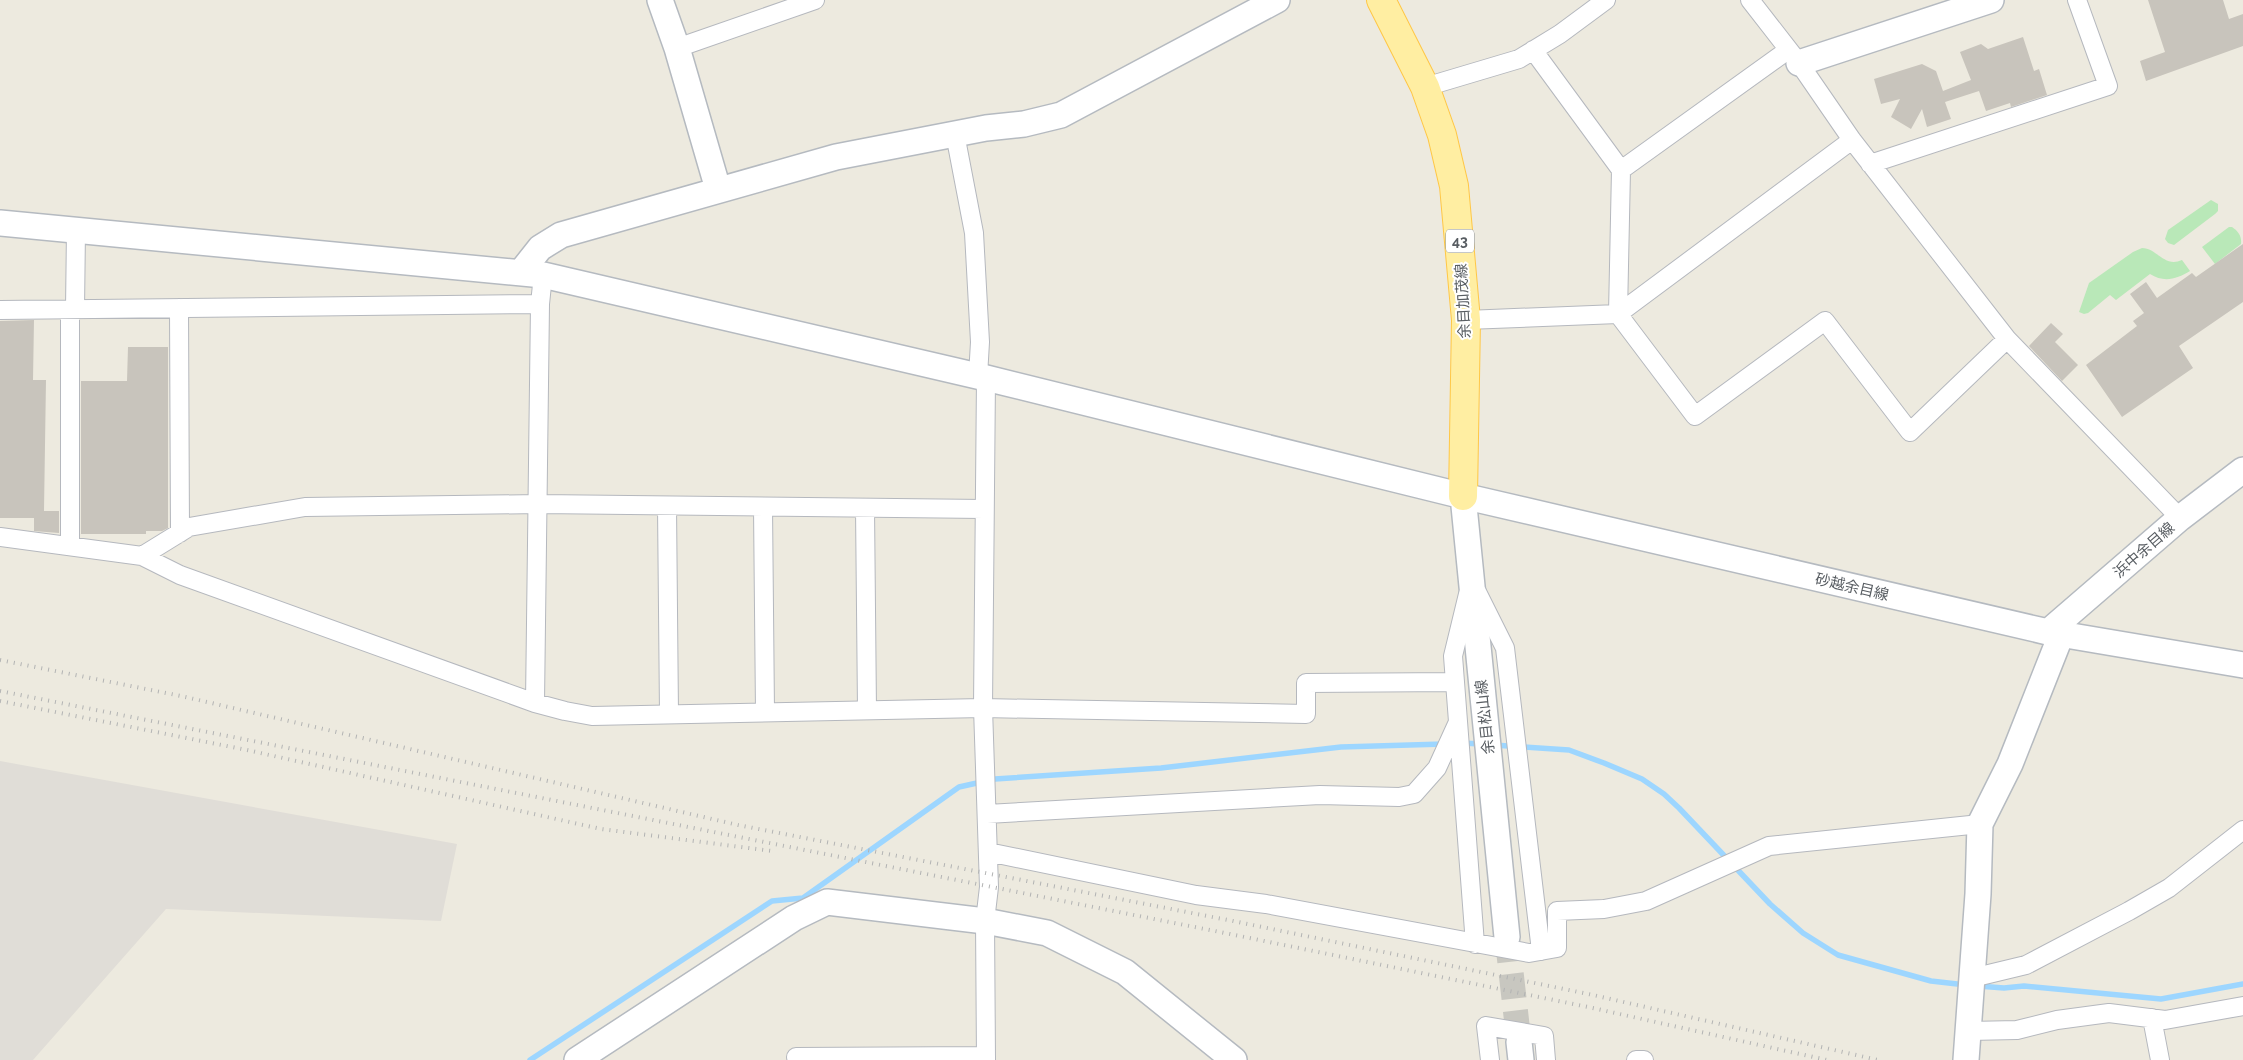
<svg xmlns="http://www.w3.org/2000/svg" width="2243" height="1060" font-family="Raleway,'Noto Sans JP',sans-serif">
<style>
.industrial{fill:#e0ddd7}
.green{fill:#b9e8b8}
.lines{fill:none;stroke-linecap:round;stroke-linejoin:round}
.stream{stroke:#9dd6ff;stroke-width:5.5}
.building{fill:#c8c4bc}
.secondary-tunnel{stroke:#c8c7c0;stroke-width:25;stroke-dasharray:25 12;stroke-linecap:butt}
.street-casing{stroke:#b5b8be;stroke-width:20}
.secondary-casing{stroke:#b5bac0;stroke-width:28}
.primary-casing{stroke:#ffc746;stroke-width:30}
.street{stroke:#fff;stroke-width:18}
.secondary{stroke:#fff;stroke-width:25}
.primary{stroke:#ffeea2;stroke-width:28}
.rail{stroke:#b2b3b3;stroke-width:4;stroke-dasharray:1 6;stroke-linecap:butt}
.labels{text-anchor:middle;stroke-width:4;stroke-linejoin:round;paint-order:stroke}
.shield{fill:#fff;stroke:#8a8e91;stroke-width:1}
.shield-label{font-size:14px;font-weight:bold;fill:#585d62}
.street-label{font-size:15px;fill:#585d62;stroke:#fff}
</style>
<rect width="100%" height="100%" fill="#edeadf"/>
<!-- industrial -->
<path class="industrial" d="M 0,761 L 457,844 L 441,921 L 166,909 L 33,1060 L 0,1060 Z"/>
<!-- green -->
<path class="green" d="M 2211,200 L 2218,204 L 2218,211 L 2215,214 L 2174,245 L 2168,243 L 2165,239 L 2168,230 Z
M 2229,227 L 2232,227 C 2238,231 2242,236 2241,244 L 2215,264 L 2202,247 Z
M 2142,248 C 2157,248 2164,268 2182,260 L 2190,271 C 2177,279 2164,283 2150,274 L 2116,300 L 2110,295 L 2088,313 L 2084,314 L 2079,312 L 2089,283 L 2133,252 Z"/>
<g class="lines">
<!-- stream -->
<path class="stream" d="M 1461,743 L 1482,744
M 1494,745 L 1569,750 L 1604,763 L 1642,779 L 1664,794 L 1679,808 L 1770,904 L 1803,933 L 1838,955 L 1931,981 L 1966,985
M 1978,986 L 2004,988 L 2024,986 L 2161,999 L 2243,984
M 530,1060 L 772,901 L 803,898 L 959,787 L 995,779 L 1161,768 L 1341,747 L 1444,744"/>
</g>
<!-- building -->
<path class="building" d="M 2148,0 L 2223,0 L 2229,19 L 2243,14 L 2243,46 L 2146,81 L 2140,61 L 2165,52 Z
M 2023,37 L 2034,71 L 2039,69 L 2047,95 L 2011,107 L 2010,103 L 1986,111 L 1979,91 L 1945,102 L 1951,119 L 1927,127 L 1922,109 L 1911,129 L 1891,117 L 1900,99 L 1881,104 L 1874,79 L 1922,64 L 1936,71 L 1943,91 L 1971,80 L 1960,52 L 1981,44 L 1988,49 Z
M 2243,244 L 2243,302 L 2179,346 L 2193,368 L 2122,417 L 2086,365 L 2137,326 L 2133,321 L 2144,313 L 2130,294 L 2146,282 L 2157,298 L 2192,273 L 2196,277 Z
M 34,320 L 33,380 L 46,380 L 44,511 L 59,511 L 59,533 L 34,531 L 34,518 L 0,518 L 0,321 Z
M 2051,323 L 2063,334 L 2055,342 L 2078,365 L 2062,381 L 2029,346 Z
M 128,347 L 168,347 L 168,528 L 162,531 L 146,531 L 146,534 L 81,534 L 81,381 L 127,381 Z"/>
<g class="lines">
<!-- secondary-tunnel -->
<path class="secondary-tunnel" d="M 1507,937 L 1519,1042"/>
<defs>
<path id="street" d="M 1750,0 L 1799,63 L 1852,140 L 2007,339 L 2180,518
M 677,48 L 815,0
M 1533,50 L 1621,170 L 1618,314 L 1695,416 L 1825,321 L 1910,432 L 2007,339
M 1425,87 L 1519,59 L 1560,34 L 1606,0
M 955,134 L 974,233 L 980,342 L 978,376
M 1870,164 L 2108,86 L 2077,0
M 1621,170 L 1788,50
M 179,308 L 180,533
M 75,309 L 76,230
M 0,310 L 540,304
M 1466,320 L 1618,314 L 1852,140
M 667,506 L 669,714
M 763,507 L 765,712
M 865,508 L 867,710
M 0,537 L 142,556 L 180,575 L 535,703 L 565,711 L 592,716 L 983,708 L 1306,714 L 1306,683 L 1455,682
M 70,546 L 70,309
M 142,556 L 189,527 L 305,507 L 539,504 L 984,509
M 1477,592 L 1505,648 L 1541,951
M 1468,594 L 1453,656 L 1475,944
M 535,703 L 540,304 L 543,275
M 987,814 L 1320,795 L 1399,797 L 1414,794 L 1437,768 L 1458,722
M 988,852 L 1196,895 L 1266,904 L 1529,953 L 1557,948 L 1557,911 L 1604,909 L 1646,901 L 1769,846 L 1980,824
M 1972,978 L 2026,965 L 2129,911 L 2169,888 L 2243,830
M 2152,1018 L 2160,1060
M 1969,1031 L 2017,1030 L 2057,1020 L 2109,1013 L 2165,1020 L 2243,1006
M 796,1057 L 986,1056
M 986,1060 L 985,921 L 989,887 L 983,708 L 986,378
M 1490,1060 L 1486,1026 L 1544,1036 L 1546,1060
M 1636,1060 L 1644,1060"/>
<path id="secondary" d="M 660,0 L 677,48 L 718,189
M 1799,63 L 1991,0
M 0,223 L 543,275 L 986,378 L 1463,496 L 2048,632 L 2243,665
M 521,272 L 540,248 L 561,235 L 836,157 L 986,128 L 1024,124 L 1061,115 L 1277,0
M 1463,496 L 1507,937
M 2048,632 L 2180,518 L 2243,470
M 1519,1042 L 1521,1060
M 577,1060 L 794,918 L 827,902 L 985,921 L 1047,933 L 1125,972 L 1234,1060
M 1966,1060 L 1978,894 L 1980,824 L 2010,764 L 2061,635"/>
<path id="primary" d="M 1381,0 L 1425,87 L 1442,135 L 1454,186 L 1466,320 L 1463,496"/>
</defs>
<!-- street casing -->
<use href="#street" class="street-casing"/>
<!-- secondary casing -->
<use href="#secondary" class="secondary-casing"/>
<!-- primary casing -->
<use href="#primary" class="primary-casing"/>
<!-- street -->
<use href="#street" class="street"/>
<!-- secondary -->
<use href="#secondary" class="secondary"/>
<!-- primary -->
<use href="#primary" class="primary"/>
<!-- rail -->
<path class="rail" d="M 0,660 L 181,696 L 738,825 L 1233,921 L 1593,995 L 1878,1060
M 0,691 L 1230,934 L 1588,1007 L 1827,1060
M 0,701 L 247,750 L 601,829 L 772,851"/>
</g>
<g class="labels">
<!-- shield labels -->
<rect class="shield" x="1446" y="229.5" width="28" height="23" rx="4"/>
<g class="shield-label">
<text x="1460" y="246">43</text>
</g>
<!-- street labels -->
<g class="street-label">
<text transform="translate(1463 301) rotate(-93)" y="5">余目加茂線</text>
<text transform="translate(2144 550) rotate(-41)" y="5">浜中余目線</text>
<text transform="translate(1852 587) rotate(13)" y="5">砂越余目線</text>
<text transform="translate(1485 717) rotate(-96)" y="5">余目松山線</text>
</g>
</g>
</svg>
